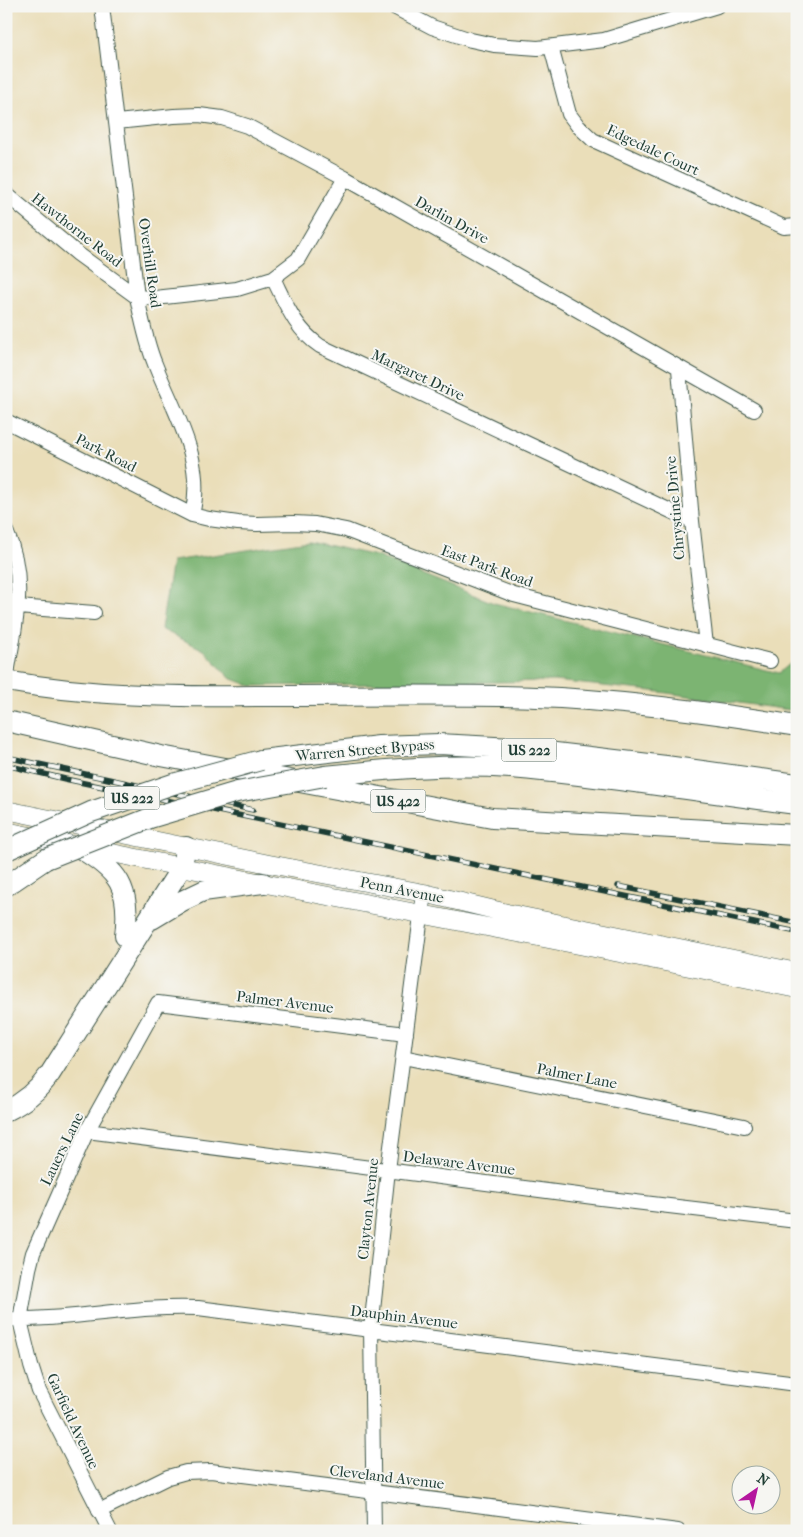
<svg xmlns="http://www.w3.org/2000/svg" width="803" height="1537" font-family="'IM FELL French Canon',serif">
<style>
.forest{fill:#7cb472;stroke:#4e7853}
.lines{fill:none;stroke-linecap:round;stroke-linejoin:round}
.minor-casing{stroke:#3d5548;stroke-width:16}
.major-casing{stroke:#3d5548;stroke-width:19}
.highway-casing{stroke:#3d5548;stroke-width:22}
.minor{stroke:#fff;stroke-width:14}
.major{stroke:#fff;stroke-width:18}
.highway{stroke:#fff;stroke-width:20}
.rail-casing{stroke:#1f3d34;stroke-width:5.5}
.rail{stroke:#f6f6f2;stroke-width:4;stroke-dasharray:11;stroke-linecap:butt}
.highway-bridge-casing{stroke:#3d5548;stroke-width:22;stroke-linecap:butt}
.highway-bridge{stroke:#fff;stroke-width:20}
.labels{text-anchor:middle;stroke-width:4;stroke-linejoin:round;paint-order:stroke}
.shield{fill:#f6f6f2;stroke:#60746d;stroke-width:1}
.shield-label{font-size:14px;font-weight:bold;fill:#1f3d34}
.street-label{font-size:15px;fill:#1f3d34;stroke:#f6f6f2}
</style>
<rect width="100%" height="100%" fill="#f6f6f2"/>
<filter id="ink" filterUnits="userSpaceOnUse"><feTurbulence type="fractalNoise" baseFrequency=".02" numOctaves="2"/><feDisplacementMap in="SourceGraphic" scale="10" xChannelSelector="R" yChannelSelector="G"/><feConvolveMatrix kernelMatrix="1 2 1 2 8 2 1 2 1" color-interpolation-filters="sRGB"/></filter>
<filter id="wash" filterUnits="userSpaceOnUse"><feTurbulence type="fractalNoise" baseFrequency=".0096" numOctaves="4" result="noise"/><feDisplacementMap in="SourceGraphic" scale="20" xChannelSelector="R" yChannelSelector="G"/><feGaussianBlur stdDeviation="1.12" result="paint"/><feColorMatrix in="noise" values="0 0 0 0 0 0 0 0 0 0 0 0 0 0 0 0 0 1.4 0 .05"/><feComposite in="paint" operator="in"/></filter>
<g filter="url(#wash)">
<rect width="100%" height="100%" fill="#eadeb9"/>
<!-- forest -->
<path class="forest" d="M 309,541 L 376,556 L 494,603 L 779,673 L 797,658 L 797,711 L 652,691 L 554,681 L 251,686 L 230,678 L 204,650 L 161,629 L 172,561 Z"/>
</g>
<g filter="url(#ink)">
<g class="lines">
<defs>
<path id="minor" d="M 102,6 L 137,297 C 142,320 146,342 155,364 C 174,413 206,460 192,515
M 392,6 L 432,27 L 471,40 L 494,45 L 538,48 L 604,40 L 717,6
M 551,47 L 569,114 L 578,126 L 593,140 L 784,227 L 797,226
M 117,122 L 174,116 L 199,115 L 222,118 L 247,126 L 345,178 L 754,410
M 6,194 L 78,254 L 137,297 L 155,298 L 237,289 L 273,278 L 298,259 L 345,178
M 273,278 C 286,304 295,329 320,346 L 692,521
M 679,369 L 692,521 L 706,645
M 6,421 L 192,515 L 209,519 L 238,523 L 257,524 L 293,523 L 315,524 L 346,530 L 514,595 L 770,661
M 6,531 C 29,581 14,628 6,680
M 18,607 L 94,613
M 403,1057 L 744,1126
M 87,1131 L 601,1198 L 797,1221
M 6,1319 C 70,1321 134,1305 198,1308 L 797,1384
M 99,1511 L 168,1477 L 186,1472 L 211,1471 L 678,1531
M 110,1531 L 39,1391 L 31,1366 L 20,1320 L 29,1269 L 33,1253 L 87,1131 L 158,1003 L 406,1034
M 374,1531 L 371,1329 L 388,1170 L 424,893"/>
<path id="major" d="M 6,810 L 269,864 L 424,893 L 507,913 L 797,972
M 6,831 C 269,887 534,934 797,989"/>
<path id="highway" d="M 6,681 C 89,696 172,697 256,696 C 337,696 419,695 500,696 C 599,697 699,710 797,726
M 6,721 L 161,756 L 492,818 L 797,835
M 261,760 L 379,746 L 439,744 L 513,748 L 666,766 L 797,784
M 325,776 C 387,769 449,764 511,768 C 606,776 702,792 797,804
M 78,847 C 119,871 131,887 125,936
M 6,886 L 46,859
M 152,919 L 182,901 L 203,891 L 263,883
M 6,1111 C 25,1102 38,1091 50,1074 L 181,868 L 186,847"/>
</defs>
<!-- minor casing -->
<use href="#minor" class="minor-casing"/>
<!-- major casing -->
<use href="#major" class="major-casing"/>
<!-- highway casing -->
<use href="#highway" class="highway-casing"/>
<!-- minor -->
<use href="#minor" class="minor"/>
<!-- major -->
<use href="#major" class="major"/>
<!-- highway -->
<use href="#highway" class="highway"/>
<defs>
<path id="rail" d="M 6,757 L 253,810
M 6,765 L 65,779 L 797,932
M 618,886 L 797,923"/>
</defs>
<!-- rail casing -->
<use href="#rail" class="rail-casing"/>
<!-- rail -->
<use href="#rail" class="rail"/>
<defs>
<path id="highway-bridge" d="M 7,850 L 91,812 L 173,784 L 261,760
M 46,859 L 150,818 L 237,792 L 325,776"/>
</defs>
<!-- highway-bridge casing -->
<use href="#highway-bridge" class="highway-bridge-casing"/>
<!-- highway-bridge -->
<use href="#highway-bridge" class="highway-bridge"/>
</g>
</g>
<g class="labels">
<!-- shield labels -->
<g class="shield">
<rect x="501.5" y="738.5" width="55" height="23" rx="4"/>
<rect x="104.5" y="786.5" width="55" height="23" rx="4"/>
<rect x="370.5" y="789.5" width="55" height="23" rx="4"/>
</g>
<g class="shield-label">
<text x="529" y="755">US 222</text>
<text x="132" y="803">US 222</text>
<text x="398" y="806">US 422</text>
</g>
<!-- street labels -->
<g class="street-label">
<text transform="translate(653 150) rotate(25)" y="5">Edgedale Court</text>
<text transform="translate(452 220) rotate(29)" y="5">Darlin Drive</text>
<text transform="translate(77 230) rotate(38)" y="5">Hawthorne Road</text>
<text transform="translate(150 263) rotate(82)" y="5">Overhill Road</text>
<text transform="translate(418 375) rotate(25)" y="5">Margaret Drive</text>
<text transform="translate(106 453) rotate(27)" y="5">Park Road</text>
<text transform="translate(675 508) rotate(-95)" y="5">Chrystine Drive</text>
<text transform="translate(487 566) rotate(20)" y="5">East Park Road</text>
<text transform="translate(365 750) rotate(-5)" y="5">Warren Street Bypass</text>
<text transform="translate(402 890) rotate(11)" y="5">Penn Avenue</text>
<text transform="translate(285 1002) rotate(7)" y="5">Palmer Avenue</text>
<text transform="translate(577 1076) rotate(11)" y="5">Palmer Lane</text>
<text transform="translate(62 1149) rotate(-64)" y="5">Lauers Lane</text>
<text transform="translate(459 1163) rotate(7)" y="5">Delaware Avenue</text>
<text transform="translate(368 1209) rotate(-84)" y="5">Clayton Avenue</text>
<text transform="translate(404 1317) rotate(7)" y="5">Dauphin Avenue</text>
<text transform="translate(73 1421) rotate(65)" y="5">Garfield Avenue</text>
<text transform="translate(387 1477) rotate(7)" y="5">Cleveland Avenue</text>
</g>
</g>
<!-- margin -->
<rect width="803" height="1537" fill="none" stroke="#f6f6f2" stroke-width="25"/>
<!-- north arrow -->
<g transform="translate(756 1490) rotate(34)"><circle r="24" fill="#f6f6f2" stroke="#a0aca6"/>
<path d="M0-4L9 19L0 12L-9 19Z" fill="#b5179e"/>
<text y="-8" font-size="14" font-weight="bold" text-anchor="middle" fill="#1f3d34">N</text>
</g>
</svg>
